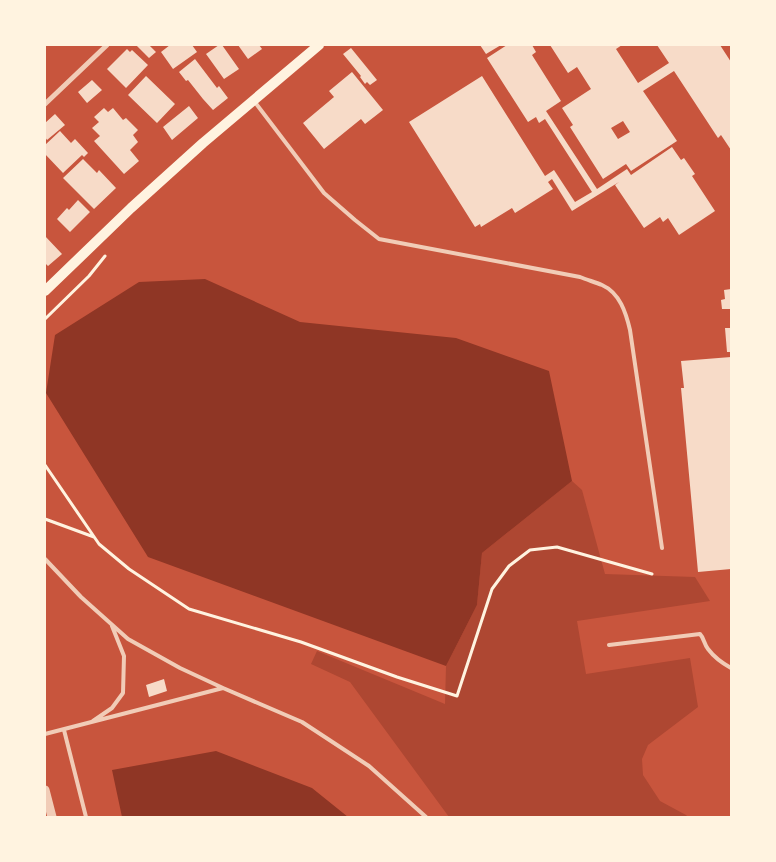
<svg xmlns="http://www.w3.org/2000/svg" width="776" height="862" font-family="'DM Sans',sans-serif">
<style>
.green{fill:#ae4732}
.water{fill:#8f3625}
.building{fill:#f7dbc8;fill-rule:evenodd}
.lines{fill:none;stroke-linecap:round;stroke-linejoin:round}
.path{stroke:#fff3e0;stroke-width:3}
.service{stroke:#f1ccb7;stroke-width:4}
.minor{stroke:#f1ccb7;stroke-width:5}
.tertiary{stroke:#f1ccb7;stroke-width:9}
.secondary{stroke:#fff3e0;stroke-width:10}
</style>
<rect width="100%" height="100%" fill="#c8553d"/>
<!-- green -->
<path class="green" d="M 572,481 L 582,490 L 605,574 L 695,577 L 710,601 L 577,621 L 586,674 L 690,658 L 698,707 L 648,745 L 642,759 L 643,775 L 660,801 L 686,815 L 688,817 L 449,817 L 350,682 L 311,664 L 317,651 L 445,704 L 446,666 L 477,605 L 482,553 Z"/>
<!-- water -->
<path class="water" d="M 205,279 L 300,322 L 456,338 L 549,371 L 572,481 L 482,553 L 477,605 L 446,666 L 148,557 L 46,393 L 55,335 L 139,282 Z
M 216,751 L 312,788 L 348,817 L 122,817 L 112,770 Z"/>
<!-- building -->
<path class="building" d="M 136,45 L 149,45 L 156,52 L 149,58 Z
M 170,45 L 192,45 L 197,52 L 173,69 L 161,52 Z
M 219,45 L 222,45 L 239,69 L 224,79 L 206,54 Z
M 238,45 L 259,45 L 262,49 L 248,59 Z
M 480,45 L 501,45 L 486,54 Z
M 507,45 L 532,45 L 536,52 L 532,55 L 561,101 L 546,111 L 597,189 L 627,169 L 631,175 L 672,147 L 681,160 L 684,158 L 695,174 L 692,176 L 715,211 L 679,235 L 668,218 L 663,222 L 660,217 L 644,228 L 615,185 L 619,182 L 572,211 L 552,179 L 548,182 L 553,189 L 515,213 L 512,208 L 481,227 L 480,224 L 475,227 L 409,122 L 482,76 L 545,176 L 554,170 L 575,202 L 592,192 L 545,119 L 539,123 L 536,117 L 528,122 L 487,58 Z
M 550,45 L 622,45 L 616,49 L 638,83 L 669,63 L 657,45 L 720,45 L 731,62 L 731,150 L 721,135 L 718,138 L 674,71 L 643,91 L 677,141 L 631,171 L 626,164 L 603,179 L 570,127 L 573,125 L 562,108 L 591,89 L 577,67 L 568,73 ZM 623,121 L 630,132 L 618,139 L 611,128 Z
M 351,48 L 377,80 L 370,85 L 367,82 L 365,84 L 360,77 L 361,76 L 343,54 Z
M 127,49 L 130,52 L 132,50 L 148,65 L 126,88 L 107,69 Z
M 195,59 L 217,88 L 219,86 L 228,98 L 213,110 L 203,99 L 188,80 L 186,81 L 179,72 Z
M 352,72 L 383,110 L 365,124 L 361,119 L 324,149 L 303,123 L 334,97 L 329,91 Z
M 146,76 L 175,104 L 157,123 L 128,95 Z
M 92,80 L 102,90 L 87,103 L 78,92 Z
M 189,106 L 198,118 L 172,140 L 163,127 Z
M 104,108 L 108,112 L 113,108 L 123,120 L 126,118 L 138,130 L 133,135 L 138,142 L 130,150 L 139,161 L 124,174 L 94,141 L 100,136 L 92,128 L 99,122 L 94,117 Z
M 55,114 L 65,125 L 47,140 L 45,137 L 45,123 Z
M 60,131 L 71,143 L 75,139 L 88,153 L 84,157 L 82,155 L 63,173 L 45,154 L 45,145 Z
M 83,159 L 97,173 L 99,170 L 116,188 L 94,209 L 63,178 Z
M 78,200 L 90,212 L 70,232 L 57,219 L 67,208 L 69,210 Z
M 45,236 L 62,254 L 48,266 L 45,263 Z
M 731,289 L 731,309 L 722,309 L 721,300 L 725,299 L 724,290 Z
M 725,328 L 731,328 L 731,352 L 727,352 Z
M 731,357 L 731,569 L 698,572 L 681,388 L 684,388 L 681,361 Z
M 164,679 L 167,691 L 149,697 L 146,685 Z"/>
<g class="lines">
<!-- path -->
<path class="path" d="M 45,319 L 89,276 L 105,256
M 45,465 L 99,544 L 129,569 L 189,609 L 301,642 L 397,677 L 457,696 L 492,589 L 509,566 L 530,550 L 557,547 L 652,574
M 45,519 L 94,537"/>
<!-- service -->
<path class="service" d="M 254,101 L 324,193 L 355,220 L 379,239 L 580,277 C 587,280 595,282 602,285 C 620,293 626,313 630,330 L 662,548
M 45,559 L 81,597 L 128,639 L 180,668 L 223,688
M 609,645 L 700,634 C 704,638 704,644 708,649 C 714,657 722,663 731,668
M 93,721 L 112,708 L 123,693 L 124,656 L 112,626
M 64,730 L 86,817
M 45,734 L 223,688 L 302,722 L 369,766 L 426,817"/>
<!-- minor -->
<path class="minor" d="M 45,104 L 107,45"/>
<!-- tertiary -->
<path class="tertiary" d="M 45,790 L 52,817"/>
<!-- secondary -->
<path class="secondary" d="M 45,291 L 131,208 L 203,143 L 319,45"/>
</g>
<!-- border -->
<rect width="776" height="862" fill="none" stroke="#fff3e0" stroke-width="92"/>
</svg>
